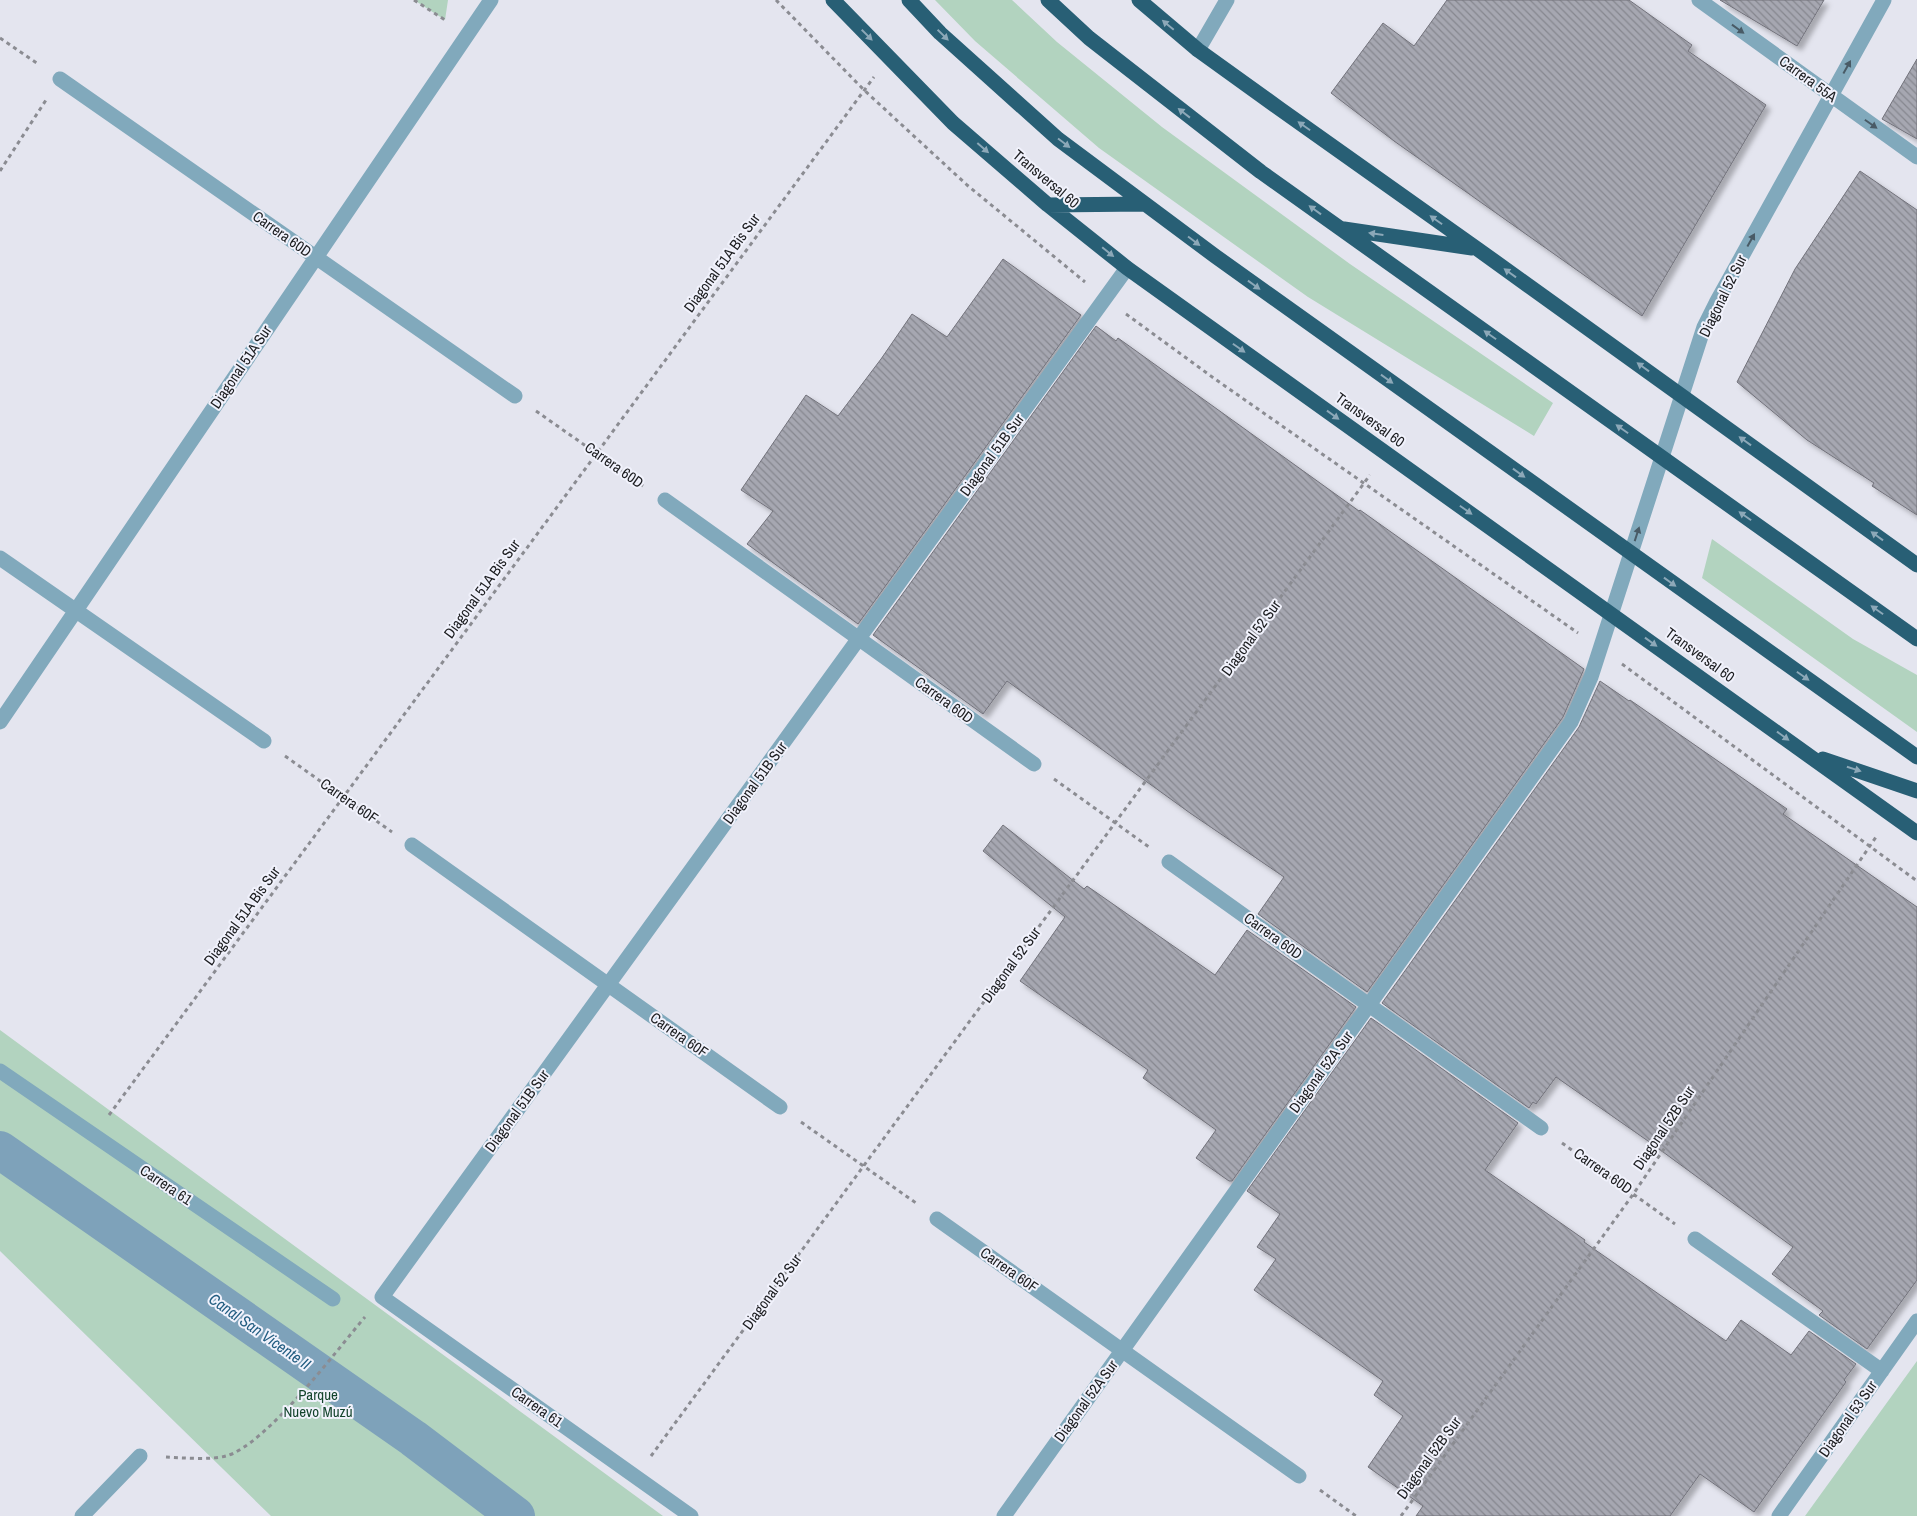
<svg xmlns="http://www.w3.org/2000/svg" width="1917" height="1516" font-family="'Archivo Narrow',sans-serif">
<style>
.green{fill:#b2d3bf}
.lines{fill:none;stroke-linecap:round;stroke-linejoin:round}
.canal{stroke:#7ea2ba;stroke-width:38}
.building{fill:url(#building-back-hatch);stroke:#72727b;filter:url(#shadow)}
.path{stroke:#8b8c92;stroke-width:3;stroke-dasharray:4 4;stroke-linecap:butt}
.minor{stroke:#81a9bc;stroke-width:15}
.highway{stroke:#285f75;stroke-width:15}
.oneway{fill:#8ca8b8}
.oneway2{fill:#495b66}
.labels{text-anchor:middle;stroke-width:4;stroke-linejoin:round;paint-order:stroke}
.street-label{font-size:15px;fill:#1b1c1f;stroke:#f1f2fc}
.park-label{font-size:15px;fill:#13442c;stroke:#f1f2fc}
.water-label{font-size:16px;font-style:italic;fill:#225d81;stroke:#f1f2fc}
</style>
<defs>
<pattern id="building-back-hatch" width="6" height="6" patternUnits="userSpaceOnUse" patternTransform="scale(1.25)"><rect width="6" height="6" fill="#a6a7b1"/><path d="M-1 5l2 2M0 0l6 6M5-1l2 2" fill="none" stroke="#86878f"/></pattern>
<filter id="shadow"><feDropShadow dx="4.5" dy="4.5" stdDeviation="2.5" flood-color="#0004"/></filter>
</defs>
<rect width="100%" height="100%" fill="#e4e5ef"/>
<!-- green -->
<path class="green" d="M 414,0 L 448,0 L 445,20 Z
M 935,0 L 1012,0 L 1057,42 L 1162,127 L 1350,264 L 1553,403 L 1534,436 L 1308,297 L 1099,148 L 975,41 Z
M 1712,539 L 1853,639 L 1917,675 L 1917,732 L 1702,578 Z
M 0,1030 L 663,1516 L 271,1516 L 0,1251 Z
M 1917,1361 L 1917,1516 L 1805,1516 Z"/>
<g class="lines">
<!-- canal -->
<path class="canal" d="M 0,1150 L 413,1438 L 516,1516"/>
</g>
<!-- building -->
<path class="building" d="M 1447,0 L 1629,0 L 1692,45 L 1688,51 L 1766,105 L 1642,316 L 1394,141 L 1331,93 L 1383,23 L 1414,46 Z
M 1720,0 L 1824,0 L 1797,46 Z
M 1917,59 L 1917,139 L 1882,119 Z
M 1860,171 L 1917,210 L 1917,515 L 1872,486 L 1874,483 L 1807,440 L 1737,382 L 1795,269 Z
M 1003,259 L 1081,315 L 858,624 L 747,544 L 773,511 L 741,490 L 806,395 L 838,416 L 881,359 L 912,314 L 947,337 Z
M 1096,326 L 1116,341 L 1118,338 L 1359,511 L 1360,510 L 1584,669 L 1563,717 L 1367,992 L 1258,914 L 1284,877 L 1190,813 L 1007,681 L 983,714 L 873,635 Z
M 1600,681 L 1629,701 L 1630,700 L 1787,809 L 1783,814 L 1917,907 L 1917,1280 L 1867,1349 L 1819,1315 L 1823,1311 L 1772,1274 L 1793,1247 L 1648,1141 L 1556,1077 L 1536,1104 L 1533,1102 L 1529,1108 L 1382,1003 L 1579,727 Z
M 1003,825 L 1084,889 L 1087,886 L 1215,975 L 1247,930 L 1356,1007 L 1232,1181 L 1229,1181 L 1196,1158 L 1216,1130 L 1143,1078 L 1148,1070 L 1020,981 L 1065,917 L 983,851 Z
M 1371,1018 L 1518,1123 L 1485,1170 L 1585,1240 L 1584,1242 L 1726,1341 L 1741,1320 L 1791,1355 L 1809,1331 L 1856,1364 L 1844,1380 L 1846,1382 L 1754,1512 L 1700,1474 L 1670,1516 L 1416,1516 L 1423,1506 L 1368,1467 L 1403,1416 L 1374,1395 L 1383,1381 L 1254,1290 L 1276,1259 L 1257,1247 L 1280,1214 L 1247,1191 Z"/>
<g class="lines">
<!-- path -->
<path class="path" d="M 414,0 L 445,20
M 776,0 L 864,90 L 967,185 L 1085,282
M 0,38 L 38,64
M 0,171 L 46,100
M 1126,314 L 1215,379 L 1578,633
M 536,411 L 643,486
M 1622,664 L 1917,881
M 285,756 L 392,832
M 1054,779 L 1149,847
M 109,1115 L 874,77
M 801,1122 L 916,1203
M 1562,1143 L 1675,1224
M 651,1456 L 1370,475
M 166,1457 C 182,1458 211,1460 226,1456 C 266,1445 336,1351 365,1317
M 1320,1490 L 1356,1516
M 1401,1516 L 1634,1193 L 1876,837"/>
<!-- minor -->
<path class="minor" d="M 1699,0 L 1917,157
M 1198,50 L 1227,0
M 60,79 L 515,396
M 665,500 L 1034,764
M 0,558 L 264,741
M 0,722 L 491,0
M 412,845 L 780,1107
M 1169,862 L 1541,1128
M 0,1071 L 333,1299
M 937,1219 L 1299,1476
M 1695,1239 L 1882,1371
M 82,1516 L 140,1456
M 691,1516 L 382,1297 L 1127,268
M 1004,1516 L 1571,722 L 1591,677 L 1704,327 L 1716,303 L 1884,0
M 1779,1516 L 1917,1321"/>
<!-- highway -->
<path class="highway" d="M 833,0 L 953,123 L 1048,205 L 1127,268 L 1917,833
M 909,0 L 940,33 L 1058,139 L 1215,256 L 1917,757
M 1048,0 L 1089,38 L 1261,172 L 1917,639
M 1139,0 L 1198,50 L 1280,109 L 1476,248 L 1917,565
M 1048,205 L 1145,204
M 1344,229 L 1472,248
M 1823,759 L 1917,791"/>
</g>
<!-- one-way arrows -->
<defs><path id="oneway-solid" d="M-6-.8H1V-3.2L6.5 0L1 3.2V.8H-6Z" transform="scale(1.25)"/></defs>
<g class="oneway">
<use href="#oneway-solid" transform="translate(1168 25) rotate(-140)"/>
<use href="#oneway-solid" transform="translate(867 35) rotate(45)"/>
<use href="#oneway-solid" transform="translate(943 35) rotate(44)"/>
<use href="#oneway-solid" transform="translate(1184 113) rotate(-142)"/>
<use href="#oneway-solid" transform="translate(1304 126) rotate(-145)"/>
<use href="#oneway-solid" transform="translate(1064 143) rotate(37)"/>
<use href="#oneway-solid" transform="translate(983 148) rotate(41)"/>
<use href="#oneway-solid" transform="translate(1315 210) rotate(-144)"/>
<use href="#oneway-solid" transform="translate(1436 220) rotate(-145)"/>
<use href="#oneway-solid" transform="translate(1376 234) rotate(-172)"/>
<use href="#oneway-solid" transform="translate(1194 241) rotate(37)"/>
<use href="#oneway-solid" transform="translate(1108 252) rotate(39)"/>
<use href="#oneway-solid" transform="translate(1510 273) rotate(-144)"/>
<use href="#oneway-solid" transform="translate(1254 285) rotate(36)"/>
<use href="#oneway-solid" transform="translate(1490 335) rotate(-145)"/>
<use href="#oneway-solid" transform="translate(1239 348) rotate(35)"/>
<use href="#oneway-solid" transform="translate(1643 367) rotate(-144)"/>
<use href="#oneway-solid" transform="translate(1387 379) rotate(36)"/>
<use href="#oneway-solid" transform="translate(1333 415) rotate(36)"/>
<use href="#oneway-solid" transform="translate(1622 429) rotate(-145)"/>
<use href="#oneway-solid" transform="translate(1745 441) rotate(-144)"/>
<use href="#oneway-solid" transform="translate(1519 473) rotate(36)"/>
<use href="#oneway-solid" transform="translate(1466 510) rotate(35)"/>
<use href="#oneway-solid" transform="translate(1745 516) rotate(-145)"/>
<use href="#oneway-solid" transform="translate(1877 536) rotate(-144)"/>
<use href="#oneway-solid" transform="translate(1670 582) rotate(36)"/>
<use href="#oneway-solid" transform="translate(1877 610) rotate(-145)"/>
<use href="#oneway-solid" transform="translate(1651 642) rotate(36)"/>
<use href="#oneway-solid" transform="translate(1803 676) rotate(35)"/>
<use href="#oneway-solid" transform="translate(1783 736) rotate(36)"/>
<use href="#oneway-solid" transform="translate(1854 769) rotate(18)"/>
</g>
<g class="oneway2">
<use href="#oneway-solid" transform="translate(1738 29) rotate(36)"/>
<use href="#oneway-solid" transform="translate(1847 67) rotate(-61)"/>
<use href="#oneway-solid" transform="translate(1871 124) rotate(35)"/>
<use href="#oneway-solid" transform="translate(1751 240) rotate(-61)"/>
<use href="#oneway-solid" transform="translate(1637 534) rotate(-72)"/>
</g>
<g class="labels">
<!-- street labels -->
<g class="street-label">
<text transform="translate(1808 79) rotate(36)" y="5">Carrera 55A</text>
<text transform="translate(1046 179) rotate(40)" y="5">Transversal 60</text>
<text transform="translate(282 234) rotate(35)" y="5">Carrera 60D</text>
<text transform="translate(722 263) rotate(-54)" y="5">Diagonal 51A Bis Sur</text>
<text transform="translate(1723 296) rotate(-64)" y="5">Diagonal 52 Sur</text>
<text transform="translate(241 367) rotate(-56)" y="5">Diagonal 51A Sur</text>
<text transform="translate(1370 420) rotate(36)" y="5">Transversal 60</text>
<text transform="translate(992 455) rotate(-54)" y="5">Diagonal 51B Sur</text>
<text transform="translate(614 465) rotate(35)" y="5">Carrera 60D</text>
<text transform="translate(482 589) rotate(-54)" y="5">Diagonal 51A Bis Sur</text>
<text transform="translate(1251 638) rotate(-54)" y="5">Diagonal 52 Sur</text>
<text transform="translate(1700 655) rotate(36)" y="5">Transversal 60</text>
<text transform="translate(944 700) rotate(36)" y="5">Carrera 60D</text>
<text transform="translate(755 783) rotate(-54)" y="5">Diagonal 51B Sur</text>
<text transform="translate(349 801) rotate(35)" y="5">Carrera 60F</text>
<text transform="translate(242 916) rotate(-54)" y="5">Diagonal 51A Bis Sur</text>
<text transform="translate(1273 936) rotate(36)" y="5">Carrera 60D</text>
<text transform="translate(1011 965) rotate(-54)" y="5">Diagonal 52 Sur</text>
<text transform="translate(679 1035) rotate(35)" y="5">Carrera 60F</text>
<text transform="translate(1321 1072) rotate(-54)" y="5">Diagonal 52A Sur</text>
<text transform="translate(517 1111) rotate(-54)" y="5">Diagonal 51B Sur</text>
<text transform="translate(1664 1128) rotate(-56)" y="5">Diagonal 52B Sur</text>
<text transform="translate(1603 1171) rotate(35)" y="5">Carrera 60D</text>
<text transform="translate(166 1185) rotate(34)" y="5">Carrera 61</text>
<text transform="translate(1009 1270) rotate(35)" y="5">Carrera 60F</text>
<text transform="translate(772 1292) rotate(-54)" y="5">Diagonal 52 Sur</text>
<text transform="translate(1086 1401) rotate(-54)" y="5">Diagonal 52A Sur</text>
<text transform="translate(537 1407) rotate(35)" y="5">Carrera 61</text>
<text transform="translate(1848 1419) rotate(-55)" y="5">Diagonal 53 Sur</text>
<text transform="translate(1429 1458) rotate(-54)" y="5">Diagonal 52B Sur</text>
</g>
<!-- park labels -->
<g class="park-label">
<text x="318" y="1400">Parque<tspan x="318" dy="17">Nuevo Muzú</tspan></text>
</g>
<!-- water labels -->
<g class="water-label">
<text transform="translate(260 1331) rotate(35)" y="6">Canal San Vicente II</text>
</g>
</g>
</svg>
